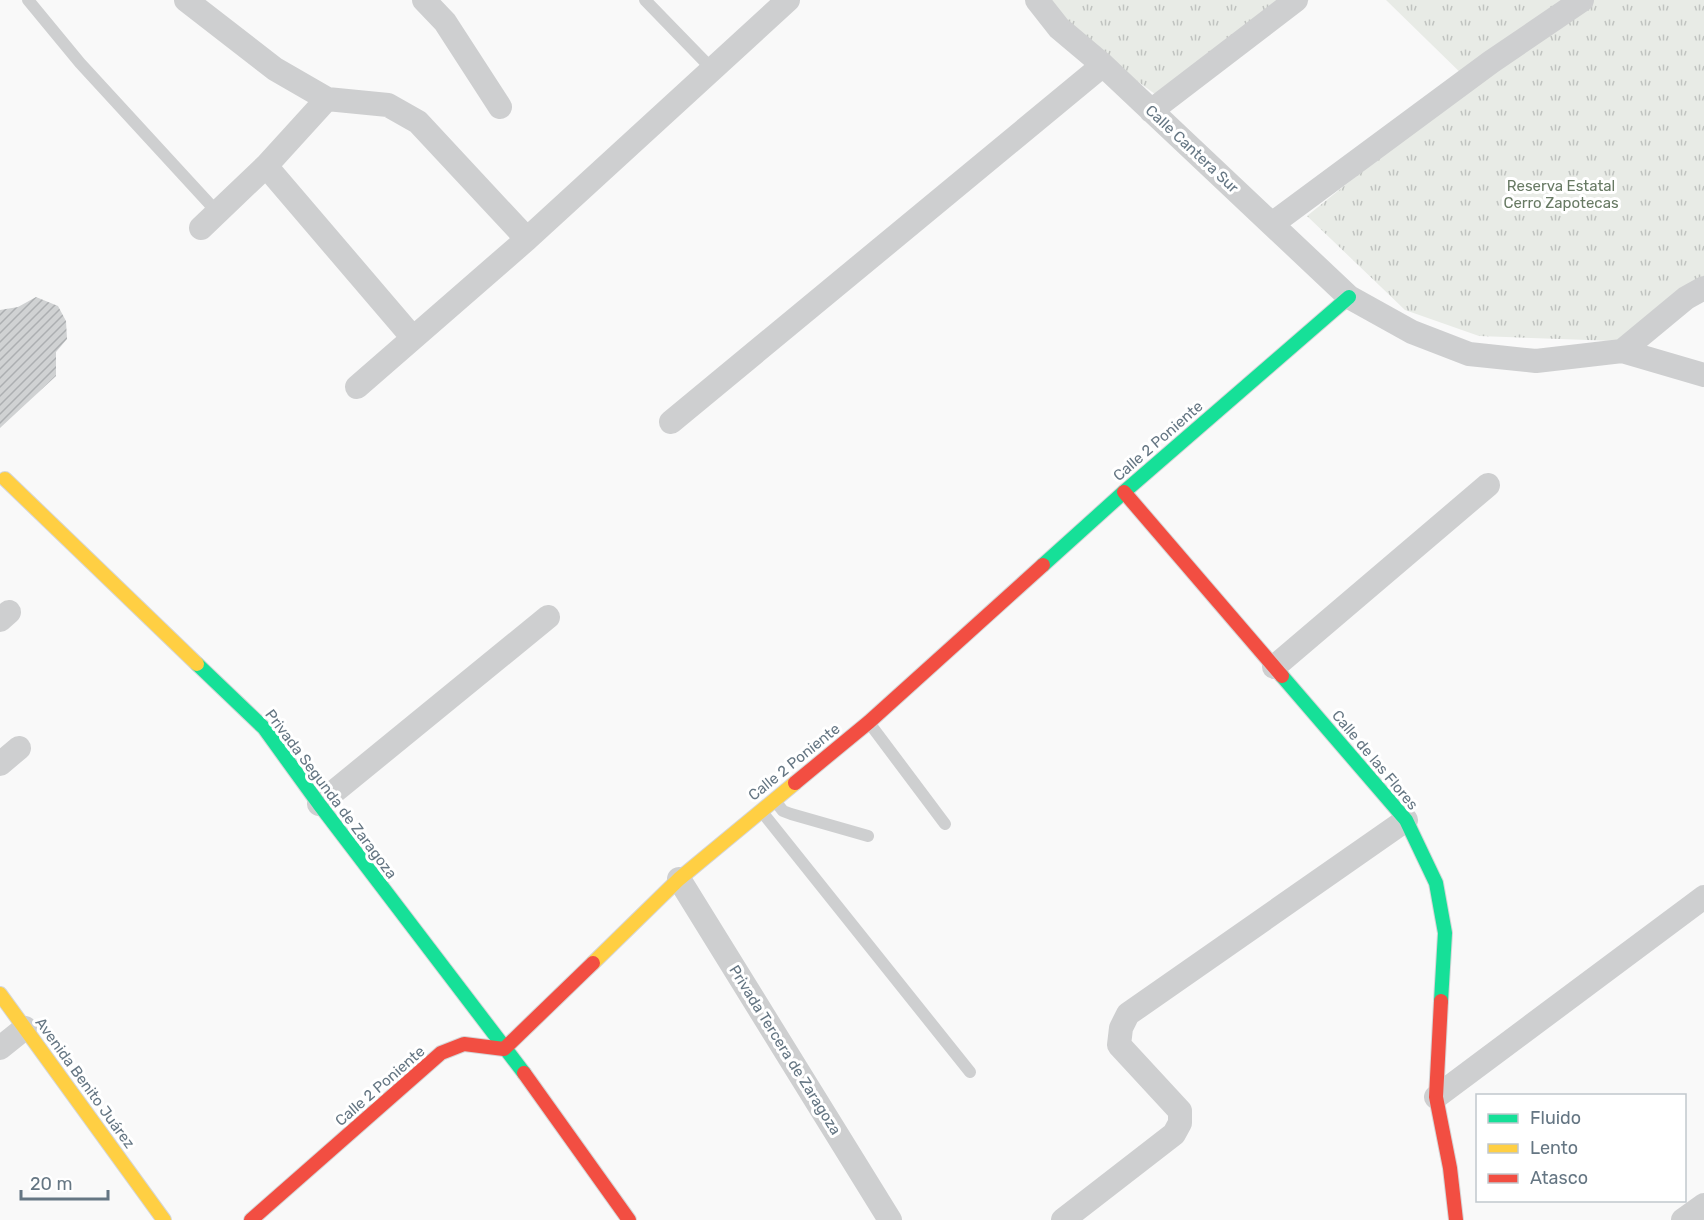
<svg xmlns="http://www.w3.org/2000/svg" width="1704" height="1220" font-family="Rubik,sans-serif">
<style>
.park{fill:url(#park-tufts)}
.building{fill:url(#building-hatch)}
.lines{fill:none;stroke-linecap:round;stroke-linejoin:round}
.fast-casing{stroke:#d5d6d7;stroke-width:16}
.slow-casing{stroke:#d5d6d7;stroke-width:16}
.jam-casing{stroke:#d5d6d7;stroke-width:16}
.lane{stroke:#cecfd0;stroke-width:12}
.street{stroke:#cecfd0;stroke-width:24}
.fast{stroke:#16e098;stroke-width:14}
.slow{stroke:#ffcf43;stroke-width:14}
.jam{stroke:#f24e42;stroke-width:14}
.labels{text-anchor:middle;stroke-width:6;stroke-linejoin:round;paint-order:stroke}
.street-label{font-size:15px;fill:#657683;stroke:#fff}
.park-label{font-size:15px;fill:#687a64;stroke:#fff}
</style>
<defs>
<pattern id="park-tufts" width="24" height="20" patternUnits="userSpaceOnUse" patternTransform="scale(1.5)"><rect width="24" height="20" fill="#e8ebe6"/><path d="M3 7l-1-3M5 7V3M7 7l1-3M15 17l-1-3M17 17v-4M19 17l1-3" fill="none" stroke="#c0c3c0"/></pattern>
<pattern id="building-hatch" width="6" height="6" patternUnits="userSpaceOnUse" patternTransform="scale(1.5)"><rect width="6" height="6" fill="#d0d2d3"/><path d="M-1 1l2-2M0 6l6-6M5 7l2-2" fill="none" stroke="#acafb1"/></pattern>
</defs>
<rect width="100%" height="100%" fill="#f9f9f9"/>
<!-- park -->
<path class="park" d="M 1044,0 L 1309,0 L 1174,108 L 1058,23 Z
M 1386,0 L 1704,0 L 1704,295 L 1616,341 L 1479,336 L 1405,310 L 1307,216 L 1471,83 Z"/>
<!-- building -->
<path class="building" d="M 36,297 L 58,306 L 66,321 L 67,339 L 56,352 L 56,376 L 0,428 L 0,310 L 18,307 Z"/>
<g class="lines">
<defs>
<path id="fast" d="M 1043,565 L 1124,492 L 1349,297
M 197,664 L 264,728 L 319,804 L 524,1073
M 1282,676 L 1406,820 L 1436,883 L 1445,933 L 1441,1001"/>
<path id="slow" d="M 5,479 L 197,664
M 593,963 L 679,879 L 795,783
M 0,994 L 164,1220"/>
<path id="jam" d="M 1124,492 L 1282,676
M 795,783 L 869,722 L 1043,565
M 1441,1001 L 1436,1097 L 1450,1168 L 1456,1220
M 524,1073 L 629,1220
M 251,1220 L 441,1053 L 464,1044 L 504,1049 L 593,963"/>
</defs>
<!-- fast casing -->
<use href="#fast" class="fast-casing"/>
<!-- slow casing -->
<use href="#slow" class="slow-casing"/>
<!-- jam casing -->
<use href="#jam" class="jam-casing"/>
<!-- lane -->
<path class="lane" d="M 28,0 L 80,63 L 217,212
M 645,0 L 712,69
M 870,724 L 945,824
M 775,801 L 783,811 L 791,814 L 868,836
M 762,812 L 970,1072"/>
<!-- street -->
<path class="street" d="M 186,0 L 275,69 L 327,99 L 266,166 L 201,228
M 424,0 L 445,22 L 500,107
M 1037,0 L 1059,28 L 1103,65 L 1349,297 L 1412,332 L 1469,354 L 1536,361 L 1622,351 L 1704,375
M 327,99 L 388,105 L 418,122 L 527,239
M 1151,111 L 1296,0
M 266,166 L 413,338
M 1272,224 L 1491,62 L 1582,0
M 1622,351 L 1686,298 L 1704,288
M 357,387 L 527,239 L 788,0
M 671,422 L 1103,65
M 0,620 L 9,612
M 1274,667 L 1488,485
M 0,764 L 19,748
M 319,804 L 548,617
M 679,879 L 890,1220
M 0,1048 L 25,1028
M 1436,1097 L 1704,897
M 1063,1220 L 1174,1134 L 1180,1123 L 1180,1111 L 1119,1045 L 1121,1028 L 1128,1014 L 1406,820
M 1683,1220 L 1704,1205"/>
<!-- fast -->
<use href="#fast" class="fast"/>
<!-- slow -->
<use href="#slow" class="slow"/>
<!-- jam -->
<use href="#jam" class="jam"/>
</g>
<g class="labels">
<!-- street labels -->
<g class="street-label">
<text transform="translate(1192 149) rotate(43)" y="5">Calle Cantera Sur</text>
<text transform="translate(1158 441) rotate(-41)" y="5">Calle 2 Poniente</text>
<text transform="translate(1375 760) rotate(50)" y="5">Calle de las Flores</text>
<text transform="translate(794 762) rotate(-39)" y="5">Calle 2 Poniente</text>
<text transform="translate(331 794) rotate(53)" y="5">Privada Segunda de Zaragoza</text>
<text transform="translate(785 1050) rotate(58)" y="5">Privada Tercera de Zaragoza</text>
<text transform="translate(85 1083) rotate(54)" y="5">Avenida Benito Juárez</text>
<text transform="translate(380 1086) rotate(-41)" y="5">Calle 2 Poniente</text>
</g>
<!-- park labels -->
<g class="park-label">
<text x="1561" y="191">Reserva Estatal<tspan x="1561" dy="17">Cerro Zapotecas</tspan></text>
</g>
</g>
<!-- legend -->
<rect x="1476" y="1094" width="210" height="108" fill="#ffffff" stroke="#c1c8cd" stroke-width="1.5"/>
<rect x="1488" y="1114" width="30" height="9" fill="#16e098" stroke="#c1c8cd" stroke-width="1.5"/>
<text x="1530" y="1124" font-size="18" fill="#657683">Fluido</text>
<rect x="1488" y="1144" width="30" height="9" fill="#ffcf43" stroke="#c1c8cd" stroke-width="1.5"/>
<text x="1530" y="1154" font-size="18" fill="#657683">Lento</text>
<rect x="1488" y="1174" width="30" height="9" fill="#f24e42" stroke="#c1c8cd" stroke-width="1.5"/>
<text x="1530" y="1184" font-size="18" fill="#657683">Atasco</text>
<!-- scale -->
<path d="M21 1190v9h87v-9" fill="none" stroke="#657683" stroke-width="3"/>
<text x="30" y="1190" font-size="18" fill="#657683" stroke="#ffffff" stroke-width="4.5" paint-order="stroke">20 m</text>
</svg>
